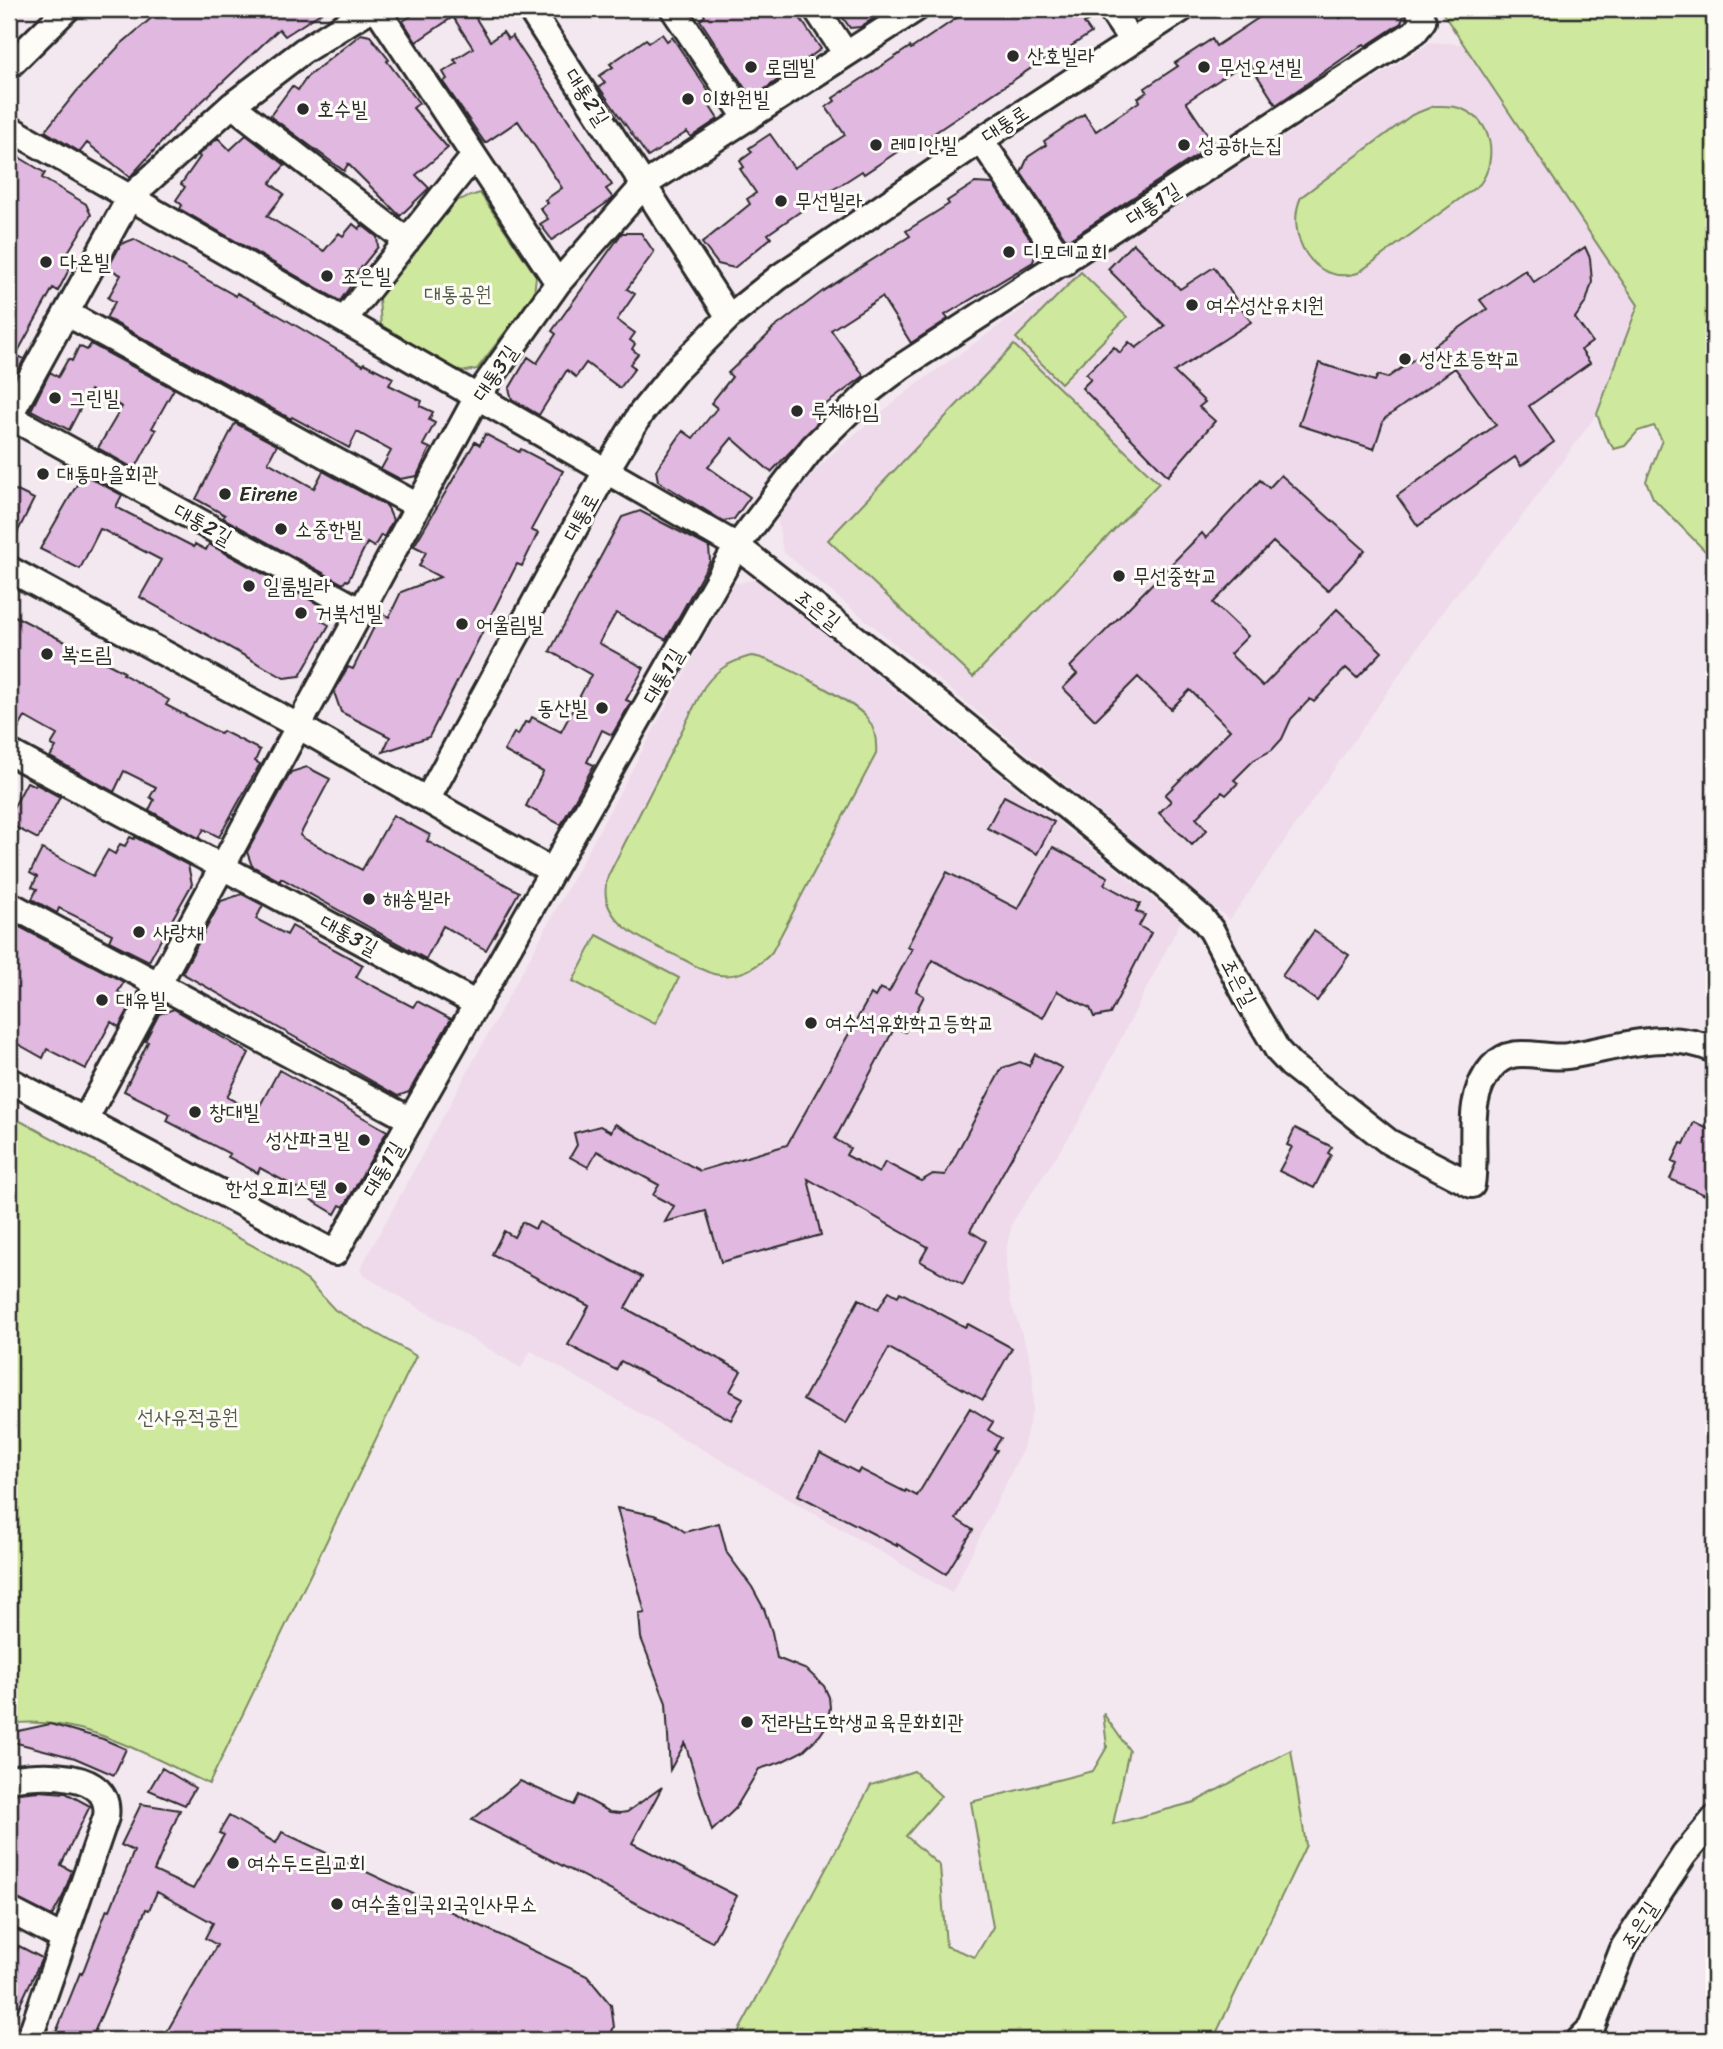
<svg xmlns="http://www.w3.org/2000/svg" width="1723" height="2049" font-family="Sriracha,'Poor Story',sans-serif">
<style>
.built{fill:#eedaeb}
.green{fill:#cee89e;stroke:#7c8a64;stroke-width:2}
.building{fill:#e0b8e0;stroke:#2b2b2b;stroke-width:2}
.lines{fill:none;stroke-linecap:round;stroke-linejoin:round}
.minor-casing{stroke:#2b2b2b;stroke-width:30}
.minor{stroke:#fdfcf7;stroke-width:24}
.poi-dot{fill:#2b2b2b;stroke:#fdfcf7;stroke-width:2.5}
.labels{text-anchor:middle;stroke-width:6;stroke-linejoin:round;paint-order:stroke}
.poi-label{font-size:21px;fill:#2b2b2b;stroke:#fdfcf7;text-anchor:start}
.street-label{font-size:21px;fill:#2b2b2b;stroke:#fdfcf7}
.park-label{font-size:21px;fill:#545a48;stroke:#fdfcf7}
</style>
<rect width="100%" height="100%" fill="#f4e8f0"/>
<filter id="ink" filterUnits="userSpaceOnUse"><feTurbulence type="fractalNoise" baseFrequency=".0143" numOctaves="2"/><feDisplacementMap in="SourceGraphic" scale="14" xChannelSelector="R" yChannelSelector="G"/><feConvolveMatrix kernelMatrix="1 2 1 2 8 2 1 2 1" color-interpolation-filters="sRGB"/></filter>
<g filter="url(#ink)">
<!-- built -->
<path class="built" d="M 1431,42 L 1464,44 L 1638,305 L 1597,414 L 1515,526 L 1451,600 L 1230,920 L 783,552 L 776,510 L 840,446 L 914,386 L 1088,263 Z
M 757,579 L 1181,921 L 1077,1125 L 1012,1223 L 1007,1246 L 1006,1266 L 1010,1300 L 1028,1351 L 1033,1376 L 1033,1408 L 1022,1451 L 952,1593 L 531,1351 L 521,1368 L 366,1277 L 360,1269 L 733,584 Z"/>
<!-- green -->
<path class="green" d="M 1440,9 L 1714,9 L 1714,560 L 1653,498 L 1646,481 L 1662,440 L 1654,426 L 1638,431 L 1625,446 L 1614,449 L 1605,436 L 1597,414 L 1638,305 Z
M 1434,106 C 1443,106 1453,105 1462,109 C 1493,121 1498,159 1480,184 L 1358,273 C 1314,287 1284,235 1301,197 L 1412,115 Z
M 480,193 L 536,276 L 534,294 L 477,369 L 456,373 L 381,327 L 379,298 L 452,202 Z
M 1081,272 L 1127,317 L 1061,383 L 1016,338 Z
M 1014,345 L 1159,483 L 973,677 L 828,540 Z
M 751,656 C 770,656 855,702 867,718 C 875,728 877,741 876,754 L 772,952 C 760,966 739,978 719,975 C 706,974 691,963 679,957 C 648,942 593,922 608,876 L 704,687 C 717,669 729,662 751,656 Z
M 597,935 L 679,978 L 655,1024 L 573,981 Z
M 9,1115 L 272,1256 L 308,1281 L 335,1310 L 416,1356 L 209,1784 C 146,1755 80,1714 9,1724 Z
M 1103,1713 L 1129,1750 L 1113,1824 L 1195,1802 L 1291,1750 L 1306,1845 L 1213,2040 L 734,2040 L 871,1785 L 914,1771 L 941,1796 L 906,1836 L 940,1866 L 946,1946 L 975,1957 L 993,1927 L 971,1802 L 1093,1771 L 1107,1747 Z"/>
<!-- building -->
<path class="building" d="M 162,9 L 227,9 L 235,19 L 251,9 L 327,9 L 285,36 L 279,29 L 178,124 L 130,177 L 87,143 L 80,152 L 45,131 L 77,91 L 121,44 Z
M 407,9 L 470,9 L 490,41 L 503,32 L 508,39 L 512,36 L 612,185 L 606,189 L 613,198 L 611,200 L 552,240 L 540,224 L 548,219 L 540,208 L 548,203 L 545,200 L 562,188 L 518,121 L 485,143 L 443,82 L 447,79 L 443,72 L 457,63 L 454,60 L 473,48 L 453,17 L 416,42 L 403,21 L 411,16 Z
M 701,9 L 794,9 L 821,49 L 758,94 L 748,93 L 700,20 L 705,16 Z
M 837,9 L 888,9 L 860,27 L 850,28 Z
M 970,9 L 1095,9 L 1097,15 L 1084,23 L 1091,33 L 1053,58 L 1051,55 L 918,144 L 915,140 L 864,174 L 862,171 L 814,202 L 768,234 L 771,238 L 734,268 L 718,264 L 702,243 L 750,204 L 747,199 L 756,193 L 740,169 L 744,167 L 740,161 L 752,152 L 749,148 L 770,134 L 794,168 L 845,135 L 826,107 L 835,101 L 833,98 L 910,47 L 911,49 Z
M 1272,9 L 1334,9 L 1340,18 L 1353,9 L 1403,9 L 1404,15 L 1401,23 L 1366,46 L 1364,44 L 1276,105 L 1251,66 L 1241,73 L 1237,68 L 1186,102 L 1214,144 L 1070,239 L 1065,238 L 1021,173 L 1028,157 L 1046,145 L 1044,141 L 1084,114 L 1096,131 L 1140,101 L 1138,98 L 1147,92 L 1145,88 L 1178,66 L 1175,63 L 1212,39 L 1216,46 Z
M 361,34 L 370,36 L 389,60 L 387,61 L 419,103 L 413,108 L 448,148 L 416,175 L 429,188 L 400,216 L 348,164 L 344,171 L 270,116 L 292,86 L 298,90 L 307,77 Z
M 662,34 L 667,41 L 672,37 L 713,98 L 707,102 L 718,119 L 691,137 L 687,132 L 648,157 L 599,87 L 605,83 L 599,76 L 613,67 L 610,64 L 632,49 L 646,39 L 649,42 Z
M 246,135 L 285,165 L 270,183 L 284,194 L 267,216 L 324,251 L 339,233 L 343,236 L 353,224 L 359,229 L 362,225 L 377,237 L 378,247 L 356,274 L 358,275 L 340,301 L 180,209 L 182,205 L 176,200 L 185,187 L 181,184 L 200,157 L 198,155 L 218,138 L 230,150 Z
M 9,151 L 45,173 L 42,178 L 86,204 L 91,215 L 68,252 L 76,256 L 58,291 L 53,288 L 16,355 L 24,359 L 12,382 L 9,380 Z
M 975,183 L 993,184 L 1037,249 L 1033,262 L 945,315 L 948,319 L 911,343 L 882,297 L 831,330 L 864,376 L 821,408 L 827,413 L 771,472 L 732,438 L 708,467 L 750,497 L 734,519 L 723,521 L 658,481 L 656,470 L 683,431 L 693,438 L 717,408 L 711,403 L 732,377 L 728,373 L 771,332 L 770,331 L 823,291 L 910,236 L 906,231 L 949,204 L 947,201 Z
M 622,233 L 641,233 L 654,252 L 627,289 L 635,294 L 617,320 L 635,333 L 630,340 L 635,344 L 632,349 L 638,354 L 630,364 L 635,368 L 620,388 L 586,363 L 576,377 L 567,370 L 539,415 L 512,399 L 509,389 L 528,357 L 537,363 L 556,334 L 552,331 Z
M 134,239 L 236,296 L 237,293 L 278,315 L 363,365 L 364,363 L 393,378 L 389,385 L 422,401 L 420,406 L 433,412 L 429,420 L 435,423 L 423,445 L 430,448 L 417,476 L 400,479 L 381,469 L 391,451 L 357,432 L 349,448 L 292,417 L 291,419 L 106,318 L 115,302 L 108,298 L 121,275 L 108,268 L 121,244 Z
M 1133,243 L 1180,289 L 1214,267 L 1251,322 L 1174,372 L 1205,402 L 1199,407 L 1215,421 L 1168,476 L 1082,388 L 1091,379 L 1086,374 L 1114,347 L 1120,353 L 1129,342 L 1136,348 L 1165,326 L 1108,269 Z
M 1585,247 L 1590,258 L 1592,282 L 1586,302 L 1575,318 L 1592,342 L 1581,350 L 1590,363 L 1529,406 L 1554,442 L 1521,466 L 1515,457 L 1418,526 L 1397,496 L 1496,425 L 1455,368 L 1384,419 L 1374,449 L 1299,425 L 1319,363 L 1375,381 L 1378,375 L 1387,378 L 1487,309 L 1480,300 L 1525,270 L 1534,282 Z
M 91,344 L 174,389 L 152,428 L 156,430 L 135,469 L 98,448 L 122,407 L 90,390 L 69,430 L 31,410 L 50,372 L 58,377 L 68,359 L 72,361 L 79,346 L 87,350 Z
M 235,423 L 277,445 L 268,462 L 314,488 L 323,471 L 387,506 L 393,520 L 384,537 L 381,535 L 374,547 L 367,543 L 348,581 L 346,580 L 343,584 L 223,518 L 225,515 L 196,499 Z
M 485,434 L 519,452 L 521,449 L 563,471 L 531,530 L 538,533 L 522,566 L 517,564 L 429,737 L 383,752 L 390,737 L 341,712 L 334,692 L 348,667 L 353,669 L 381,613 L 389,617 L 401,592 L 440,577 L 419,566 L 426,552 L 414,546 L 475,442 L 480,445 Z
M 83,474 L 122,495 L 116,507 L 194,547 L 195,544 L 206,550 L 209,544 L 329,610 L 322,621 L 329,625 L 300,676 L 284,678 L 140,597 L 161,560 L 103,530 L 100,529 L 80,569 L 40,549 Z
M 1281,475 L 1365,550 L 1328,591 L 1273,542 L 1213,603 L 1248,636 L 1230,654 L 1263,686 L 1337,609 L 1382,652 L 1357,678 L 1346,668 L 1314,702 L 1310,699 L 1291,719 L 1282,739 L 1272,750 L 1254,760 L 1234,780 L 1238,783 L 1226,795 L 1222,792 L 1196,818 L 1207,830 L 1192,845 L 1159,813 L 1171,801 L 1165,795 L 1230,730 L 1190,690 L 1171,709 L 1138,677 L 1095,720 L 1063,688 L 1077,674 L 1070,667 L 1202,533 L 1206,538 L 1260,480 L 1269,488 Z
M 9,487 L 34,499 L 9,549 Z
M 640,511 L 709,547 L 710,561 L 666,640 L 616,613 L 599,643 L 644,668 L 626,700 L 631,702 L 612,735 L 602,730 L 587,762 L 594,765 L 561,825 L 526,806 L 543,772 L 504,751 L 514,733 L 518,735 L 525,722 L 529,723 L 532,717 L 561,732 L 591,675 L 550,651 L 622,517 Z
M 9,613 L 124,672 L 123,674 L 169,700 L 166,705 L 221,734 L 223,731 L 260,750 L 255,761 L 260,764 L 219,837 L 204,829 L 199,838 L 149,810 L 154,800 L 150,797 L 156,787 L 124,771 L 114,792 L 50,757 L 56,747 L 51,745 L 57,735 L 25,717 L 13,738 L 9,737 Z
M 307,767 L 330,779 L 300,835 L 303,838 L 362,870 L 393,815 L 430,835 L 427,841 L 519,892 L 486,950 L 443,926 L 426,959 L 281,878 L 280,881 L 252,866 L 247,852 L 291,772 Z
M 27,782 L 35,786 L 36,784 L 60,797 L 38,839 L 9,824 L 9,816 Z
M 1004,796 L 1054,822 L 1037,854 L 987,828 Z
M 130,837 L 134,839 L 135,837 L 188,865 L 192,884 L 149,961 L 109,941 L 112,934 L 59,908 L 57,913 L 32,899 L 37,889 L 32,887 L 37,877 L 30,873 L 42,849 L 93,876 L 108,850 L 115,854 L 120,844 L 125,846 Z
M 1053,847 L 1108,877 L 1104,884 L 1140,904 L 1136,911 L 1145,915 L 1139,926 L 1151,933 L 1110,1014 L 1094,1017 L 1090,1008 L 1057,991 L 1043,1018 L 933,960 L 916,991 L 924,996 L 914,1016 L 905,1032 L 895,1027 L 835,1139 L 850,1148 L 846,1155 L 879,1173 L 885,1162 L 921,1181 L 933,1174 L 945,1175 L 1002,1068 L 1020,1062 L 1029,1066 L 1035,1054 L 1062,1068 L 970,1231 L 986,1241 L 963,1285 L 920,1261 L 928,1247 L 808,1179 L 821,1235 L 721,1262 L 706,1211 L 665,1222 L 674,1206 L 653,1195 L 659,1185 L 597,1151 L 588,1167 L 570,1157 L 577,1145 L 574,1133 L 600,1126 L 611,1132 L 615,1124 L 700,1171 L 787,1145 L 871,994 L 875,997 L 880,988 L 889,992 L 912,949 L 907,947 L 947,872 L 1018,909 Z
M 242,894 L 263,905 L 256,919 L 287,935 L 292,926 L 363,965 L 356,977 L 413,1007 L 417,1001 L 451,1019 L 409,1092 L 398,1096 L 182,973 L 221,901 Z
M 18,926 L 124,982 L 118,992 L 128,998 L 126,1002 L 131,1005 L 119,1027 L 111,1022 L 86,1069 L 47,1049 L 43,1058 L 9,1039 L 9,942 Z
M 1314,931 L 1349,955 L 1317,1001 L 1282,976 Z
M 174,1009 L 249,1053 L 227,1097 L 256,1113 L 279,1070 L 387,1131 L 344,1207 L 340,1205 L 335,1214 L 310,1199 L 312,1196 L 260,1168 L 258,1173 L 228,1157 L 230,1154 L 167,1121 L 170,1114 L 124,1091 L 148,1042 L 145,1041 L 159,1014 Z
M 1694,1122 L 1714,1132 L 1714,1175 L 1705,1195 L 1670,1179 L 1677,1164 L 1672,1162 L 1681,1143 L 1684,1144 Z
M 1295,1128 L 1332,1147 L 1328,1153 L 1331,1155 L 1314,1188 L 1279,1171 L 1292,1147 L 1287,1145 Z
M 522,1222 L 535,1229 L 539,1222 L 642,1277 L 625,1308 L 741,1371 L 730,1391 L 743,1398 L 731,1420 L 621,1361 L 616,1370 L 568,1345 L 589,1306 L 492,1254 L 504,1231 L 514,1237 Z
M 889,1291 L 898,1296 L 900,1292 L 965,1327 L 968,1324 L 1012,1348 L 983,1400 L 889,1348 L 846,1424 L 803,1400 L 859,1299 L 878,1310 Z
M 970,1408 L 993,1422 L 988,1430 L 1001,1438 L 994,1449 L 997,1450 L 956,1519 L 973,1530 L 946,1574 L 897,1544 L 897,1546 L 798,1495 L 820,1453 L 858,1473 L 860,1469 L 905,1492 L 906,1490 L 917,1496 Z
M 617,1508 L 654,1515 L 669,1521 L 685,1532 L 719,1523 L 727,1553 L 752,1587 L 764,1609 L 772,1632 L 777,1658 L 807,1670 L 824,1686 L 829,1697 L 830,1708 L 826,1726 L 820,1735 L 803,1751 L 781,1762 L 759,1769 L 735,1809 L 712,1831 L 685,1743 L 670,1770 L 666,1703 L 641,1638 L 639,1614 L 645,1613 Z
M 50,1724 L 103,1739 L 126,1749 L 114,1775 L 75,1758 L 9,1741 L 9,1733 Z
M 162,1768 L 195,1788 L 185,1805 L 149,1790 Z
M 520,1781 L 574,1805 L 579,1795 L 610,1812 L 620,1813 L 627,1812 L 662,1787 L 632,1843 L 737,1896 L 712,1942 L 472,1820 Z
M 39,1791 L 66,1793 L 90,1806 L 61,1865 L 72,1871 L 63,1896 L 52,1916 L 9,1895 L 9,1794 Z
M 141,1804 L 180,1810 L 154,1871 L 193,1889 L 224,1835 L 219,1833 L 229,1816 L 276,1843 L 282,1832 L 587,1976 L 611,2005 L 614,2027 L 608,2040 L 162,2040 L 217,1945 L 205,1938 L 213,1923 L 157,1892 L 149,1910 L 146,1909 L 91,2040 L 69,2040 L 55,2035 L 80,1973 L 82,1974 L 107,1909 L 110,1910 L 134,1851 L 121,1845 Z
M 19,1946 L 42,1958 L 9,2028 L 9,1951 L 15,1955 Z"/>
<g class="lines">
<defs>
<path id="minor" d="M 377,9 L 558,283
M 530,9 L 729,317
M 673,9 L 747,119
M 816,9 L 846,54
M 1110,9 L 1132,41
M 9,66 L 67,9
M 232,105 L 407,241
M 9,128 L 737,546 L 899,672 L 1161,883 L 1202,918 L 1212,931 L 1247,998 L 1278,1051 L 1291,1065 L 1389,1142 L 1472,1185 C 1478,1147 1463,1100 1492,1067 C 1513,1043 1542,1060 1568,1056 C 1618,1048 1665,1028 1714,1050
M 981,140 L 1064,263
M 66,313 L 418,506
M 344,320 L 474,156
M 9,416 L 361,611
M 9,417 L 130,197 L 232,105 L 303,51 L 370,9
M 9,569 L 298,726 L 427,800 L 606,471 L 641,413 L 676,370 L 729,317 L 779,277 L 981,140 L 1182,9
M 9,752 L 477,1004
M 427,800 L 552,871
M 9,904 L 411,1120
M 9,1080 L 335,1253 L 737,546 L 813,447 L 872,389 L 901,367 L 1415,32 L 1423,21 L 1418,9
M 85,1120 L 477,397 L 558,283 L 644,185 L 916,9
M 9,1779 C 40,1774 113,1769 106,1817 L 29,2040
M 9,1910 L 63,1938
M 1579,2040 L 1592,2027 L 1624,1946 L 1684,1855 L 1714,1819"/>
</defs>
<!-- minor casing -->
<use href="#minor" class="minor-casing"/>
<!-- minor -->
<use href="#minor" class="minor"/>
</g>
</g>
<!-- markers -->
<g class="poi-dot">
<circle cx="1013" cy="56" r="7"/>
<circle cx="751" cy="67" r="7"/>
<circle cx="1204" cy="67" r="7"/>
<circle cx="688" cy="99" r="7"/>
<circle cx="303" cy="109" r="7"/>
<circle cx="876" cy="145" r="7"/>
<circle cx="1184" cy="145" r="7"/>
<circle cx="781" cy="201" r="7"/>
<circle cx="1009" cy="252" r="7"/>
<circle cx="46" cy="262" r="7"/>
<circle cx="327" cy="276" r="7"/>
<circle cx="1192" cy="305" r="7"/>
<circle cx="1405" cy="359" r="7"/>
<circle cx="55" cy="398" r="7"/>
<circle cx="797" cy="411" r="7"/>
<circle cx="43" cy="474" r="7"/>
<circle cx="225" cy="494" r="7"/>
<circle cx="281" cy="529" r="7"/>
<circle cx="1119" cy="576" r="7"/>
<circle cx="249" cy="586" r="7"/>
<circle cx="301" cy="613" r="7"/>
<circle cx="462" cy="624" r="7"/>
<circle cx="47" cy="654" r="7"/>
<circle cx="602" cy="708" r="7"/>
<circle cx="369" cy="899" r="7"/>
<circle cx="139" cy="932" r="7"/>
<circle cx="102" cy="1000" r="7"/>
<circle cx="811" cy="1023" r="7"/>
<circle cx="195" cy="1112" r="7"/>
<circle cx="364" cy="1140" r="7"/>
<circle cx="341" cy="1188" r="7"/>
<circle cx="747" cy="1722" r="7"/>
<circle cx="233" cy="1863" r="7"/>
<circle cx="337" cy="1904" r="7"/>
</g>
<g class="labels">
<!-- poi labels -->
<g class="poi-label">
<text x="1027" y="63">산호빌라</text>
<text x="765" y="74">로뎀빌</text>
<text x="1218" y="74">무선오션빌</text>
<text x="702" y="106">이화원빌</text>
<text x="317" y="116">호수빌</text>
<text x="890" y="152">레미안빌</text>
<text x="1198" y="152">성공하는집</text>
<text x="795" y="208">무선빌라</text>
<text x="1023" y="259">디모데교회</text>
<text x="60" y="269">다온빌</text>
<text x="341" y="283">조은빌</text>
<text x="1206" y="312">여수성산유치원</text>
<text x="1419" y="366">성산초등학교</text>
<text x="69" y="405">그린빌</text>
<text x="811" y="418">루체하임</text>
<text x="57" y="481">대통마을회관</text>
<text x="239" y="501">Eirene</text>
<text x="295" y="536">소중한빌</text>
<text x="1133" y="583">무선중학교</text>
<text x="263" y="593">일룸빌라</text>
<text x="315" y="620">거북선빌</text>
<text x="476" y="631">어울림빌</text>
<text x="61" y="661">복드림</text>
<text x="588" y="715" text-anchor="end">동산빌</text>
<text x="383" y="906">해송빌라</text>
<text x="153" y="939">사랑채</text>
<text x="116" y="1007">대유빌</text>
<text x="825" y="1030">여수석유화학고등학교</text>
<text x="209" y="1119">창대빌</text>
<text x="350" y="1147" text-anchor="end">성산파크빌</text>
<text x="327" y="1195" text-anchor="end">한성오피스텔</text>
<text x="761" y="1729">전라남도학생교육문화회관</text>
<text x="247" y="1870">여수두드림교회</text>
<text x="351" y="1911">여수출입국외국인사무소</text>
</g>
<!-- street labels -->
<g class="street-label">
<text transform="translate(587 97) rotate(57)" y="7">대통2길</text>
<text transform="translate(1005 124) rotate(-33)" y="7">대통로</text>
<text transform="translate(1153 204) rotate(-33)" y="7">대통1길</text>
<text transform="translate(495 373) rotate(-56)" y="7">대통3길</text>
<text transform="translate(581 517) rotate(-61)" y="7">대통로</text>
<text transform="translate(203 524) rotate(29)" y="7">대통2길</text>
<text transform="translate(818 609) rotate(38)" y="7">조은길</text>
<text transform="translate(663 676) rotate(-60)" y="7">대통1길</text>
<text transform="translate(349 935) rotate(28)" y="7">대통3길</text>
<text transform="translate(1239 982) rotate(62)" y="7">조은길</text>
<text transform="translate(383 1169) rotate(-60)" y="7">대통1길</text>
<text transform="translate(1639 1925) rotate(-58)" y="7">조은길</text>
</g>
<!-- park labels -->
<g class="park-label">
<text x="458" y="301">대통공원</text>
<text x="188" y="1424">선사유적공원</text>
</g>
</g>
<!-- margin -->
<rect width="1723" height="2049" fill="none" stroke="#fdfcf7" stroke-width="35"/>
<rect x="18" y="18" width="1688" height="2014" fill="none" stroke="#2b2b2b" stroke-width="2.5" filter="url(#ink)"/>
</svg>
